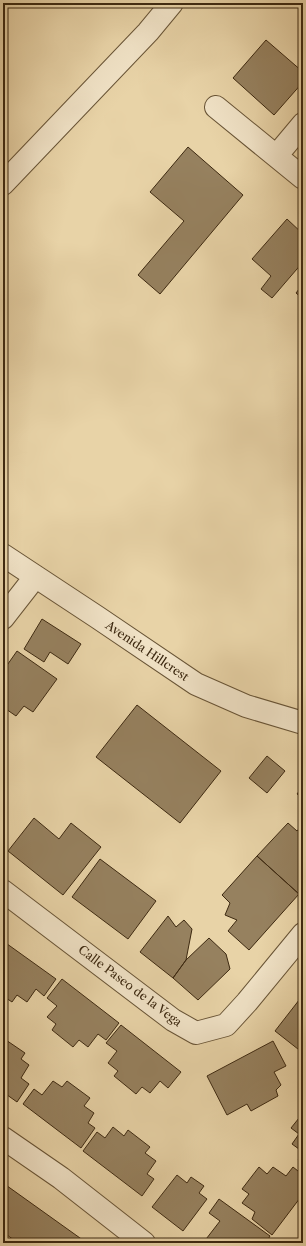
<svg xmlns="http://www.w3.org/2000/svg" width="306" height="1246" font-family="'Libre Caslon Text',serif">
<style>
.building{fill:#96815f;stroke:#3d2911}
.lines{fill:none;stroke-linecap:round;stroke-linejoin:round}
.minor-casing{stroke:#685436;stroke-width:24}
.minor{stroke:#f0e2c6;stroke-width:22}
.labels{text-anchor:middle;stroke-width:4;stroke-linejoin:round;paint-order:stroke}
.street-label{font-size:12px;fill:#3d2911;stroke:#f0e2c6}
</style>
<rect width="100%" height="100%" fill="#e8d3a7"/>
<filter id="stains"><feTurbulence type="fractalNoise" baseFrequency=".005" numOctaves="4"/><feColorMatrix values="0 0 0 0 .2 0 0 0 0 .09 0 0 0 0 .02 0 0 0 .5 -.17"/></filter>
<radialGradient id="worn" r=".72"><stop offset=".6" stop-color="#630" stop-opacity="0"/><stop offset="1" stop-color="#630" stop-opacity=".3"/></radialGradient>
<!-- building -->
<path class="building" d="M 266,40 L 303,72 L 303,82 L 274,115 L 233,78 Z
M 188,147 L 243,195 L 160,294 L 138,275 L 184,221 L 150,192 Z
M 287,219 L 303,234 L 303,262 L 272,298 L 261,289 L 271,276 L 252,259 Z
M 303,284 L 303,299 L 296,293 Z
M 42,619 L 81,644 L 68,664 L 50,652 L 44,662 L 24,649 Z
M 17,651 L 57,679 L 33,712 L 24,706 L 16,716 L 3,707 L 3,671 Z
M 137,705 L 221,771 L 180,823 L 96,757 Z
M 267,756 L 285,771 L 267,793 L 249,778 Z
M 303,786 L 303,798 L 297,794 Z
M 34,818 L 59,839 L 71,823 L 101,847 L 63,895 L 8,851 Z
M 288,823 L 297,831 L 303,824 L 303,889 L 299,894 L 257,856 Z
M 257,856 L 299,894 L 249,950 L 228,931 L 237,920 L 225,915 L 230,903 L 222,895 Z
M 100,859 L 156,901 L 128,939 L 72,897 Z
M 168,916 L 176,927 L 184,920 L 192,929 L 186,960 L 173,978 L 140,952 Z
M 209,938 L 226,954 L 230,969 L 198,1000 L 173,978 L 186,960 Z
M 3,941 L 56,979 L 44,996 L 36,989 L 27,1002 L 17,995 L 12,1002 L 3,996 Z
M 62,979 L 119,1023 L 106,1040 L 98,1034 L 88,1047 L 79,1040 L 73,1047 L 52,1030 L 56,1024 L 47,1017 L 57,1006 L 47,998 Z
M 303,995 L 303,1053 L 275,1031 Z
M 121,1025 L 181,1072 L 168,1088 L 160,1081 L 150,1093 L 142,1087 L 136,1094 L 114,1076 L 118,1071 L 108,1063 L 117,1051 L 106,1043 Z
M 3,1038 L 25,1053 L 21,1059 L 29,1065 L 21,1078 L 29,1084 L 17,1102 L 3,1092 Z
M 273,1041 L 286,1066 L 274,1072 L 281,1085 L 276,1090 L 278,1096 L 251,1111 L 247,1104 L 227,1115 L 207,1076 Z
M 53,1081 L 62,1087 L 67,1081 L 90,1098 L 84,1106 L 94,1113 L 88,1123 L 95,1128 L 81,1148 L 23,1104 L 34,1089 L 42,1095 Z
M 303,1113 L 303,1152 L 292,1144 L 299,1134 L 291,1128 Z
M 113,1127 L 124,1136 L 128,1130 L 150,1147 L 145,1153 L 156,1161 L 147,1174 L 154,1179 L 142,1196 L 83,1151 L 97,1132 L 105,1138 Z
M 303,1154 L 303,1164 L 298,1160 Z
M 259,1167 L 267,1174 L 273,1167 L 286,1176 L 293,1167 L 303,1175 L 303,1194 L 272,1235 L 252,1219 L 255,1212 L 242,1203 L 249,1194 L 242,1189 Z
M 177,1175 L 187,1183 L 191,1177 L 204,1186 L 199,1193 L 207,1199 L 183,1231 L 152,1207 Z
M 3,1183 L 87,1243 L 18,1243 L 3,1232 Z
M 219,1199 L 270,1236 L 266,1243 L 203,1243 L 220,1221 L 209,1213 Z"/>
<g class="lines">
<defs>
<path id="minor" d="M 216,107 L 303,178
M 277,155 L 303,124
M 3,184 L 148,32 L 172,3
M 3,555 L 97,617 L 196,684 L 246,706 L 303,723
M 3,618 L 35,577
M 3,891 L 173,1020 L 196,1033 L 226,1025 L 247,1002 L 303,934
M 3,1138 L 61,1178 L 144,1243"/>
</defs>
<!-- minor casing -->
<use href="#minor" class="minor-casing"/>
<!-- minor -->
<use href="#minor" class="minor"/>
</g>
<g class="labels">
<!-- street labels -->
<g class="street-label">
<text transform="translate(147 651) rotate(34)" y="4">Avenida Hillcrest</text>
<text transform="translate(130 986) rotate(37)" y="4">Calle Paseo de la Vega</text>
</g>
</g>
<!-- margin -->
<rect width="306" height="1246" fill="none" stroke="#e8d3a7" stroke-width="16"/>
<rect x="4" y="4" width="298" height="1238" fill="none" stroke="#3d2911" stroke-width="2"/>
<rect x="8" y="8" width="290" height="1230" fill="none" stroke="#3d2911"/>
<rect width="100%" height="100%" filter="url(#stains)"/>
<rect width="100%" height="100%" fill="url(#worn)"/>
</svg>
